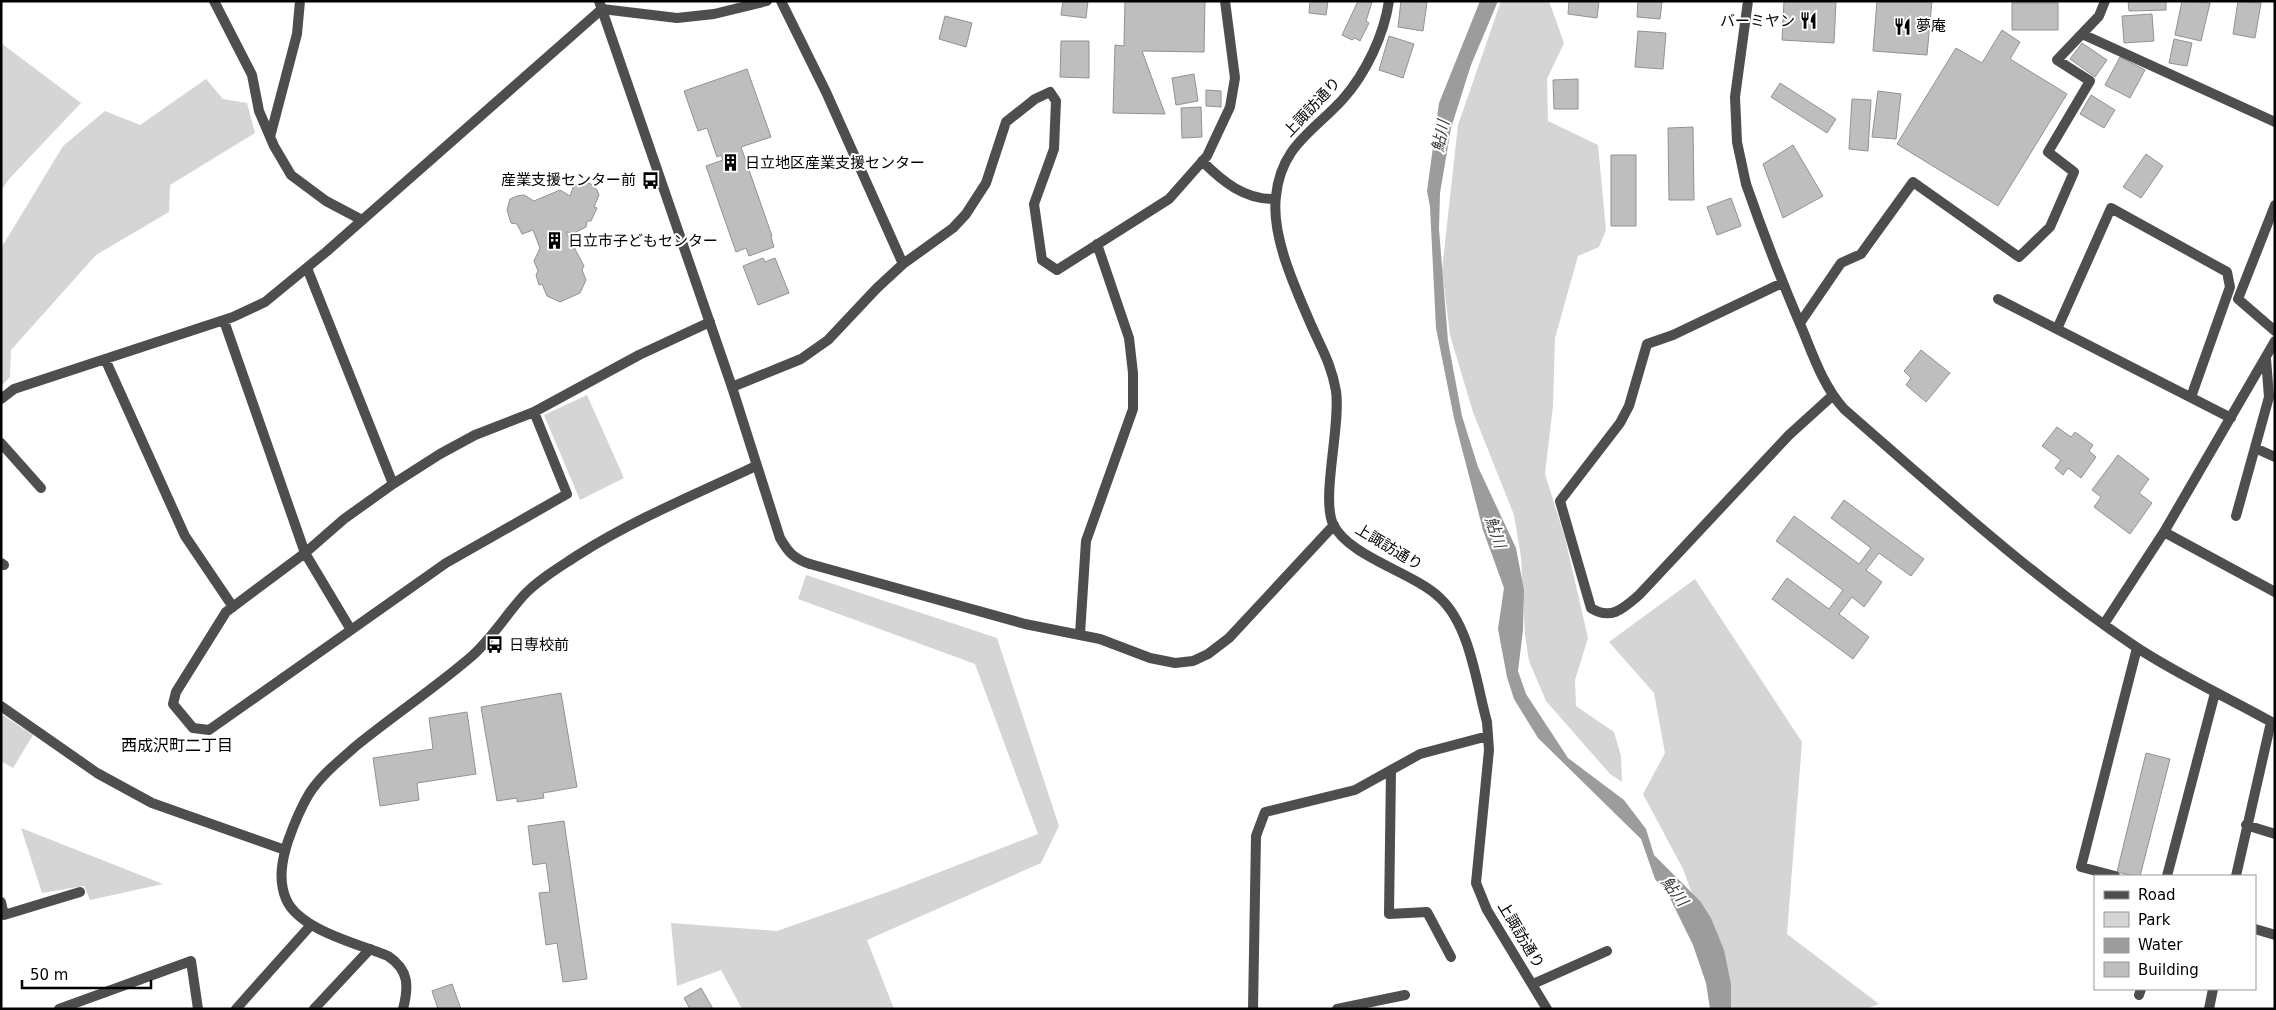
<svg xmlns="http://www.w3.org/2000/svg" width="2276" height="1010" font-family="'DejaVu Sans','Noto Sans JP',sans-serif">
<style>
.green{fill:#d5d5d5}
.water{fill:#9c9c9c}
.building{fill:#bebebe;stroke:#929292}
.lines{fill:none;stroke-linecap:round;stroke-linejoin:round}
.minor{stroke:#4e4e4e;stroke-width:10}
.tertiary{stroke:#4e4e4e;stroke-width:10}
.labels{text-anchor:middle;stroke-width:4;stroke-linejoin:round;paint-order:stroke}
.poi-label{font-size:15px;fill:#000;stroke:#fff;text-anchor:start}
.street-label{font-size:15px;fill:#000;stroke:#fff}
.water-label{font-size:16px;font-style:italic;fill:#3d3d3d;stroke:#fff}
.neighbourhood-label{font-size:16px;fill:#000;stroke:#fff}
</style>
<rect width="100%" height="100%" fill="#fff"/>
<!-- green -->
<path class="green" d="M 1501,1 L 1549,1 L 1564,43 L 1547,79 L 1548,121 L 1598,145 L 1606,230 L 1599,247 L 1578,256 L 1555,338 L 1553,406 L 1545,474 L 1565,538 L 1588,638 L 1575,680 L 1576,706 L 1614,732 L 1621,756 L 1622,782 L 1610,774 L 1546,701 L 1529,661 L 1525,635 L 1521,557 L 1514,515 L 1473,412 L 1450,335 L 1442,270 L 1458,125 Z
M 1,43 L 81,103 L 9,179 L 1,191 Z
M 206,79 L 223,99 L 247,103 L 255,133 L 170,185 L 169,212 L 96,255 L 11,350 L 10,377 L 1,386 L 1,245 L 3,245 L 63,146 L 105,111 L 140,125 Z
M 587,395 L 624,478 L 580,500 L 544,415 Z
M 806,575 L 997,638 L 1059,826 L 1041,863 L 867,940 L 894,1009 L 742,1009 L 721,970 L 677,986 L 671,923 L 777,931 L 888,892 L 1038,834 L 975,664 L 798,599 Z
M 1695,579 L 1802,742 L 1787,934 L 1879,1004 L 1865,1009 L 1728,1009 L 1726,986 L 1683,869 L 1643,794 L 1665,753 L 1654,693 L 1609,642 Z
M 1,714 L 33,735 L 13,768 L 1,761 Z
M 21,828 L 163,884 L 90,900 L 84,886 L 42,893 Z"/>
<!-- water -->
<path class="water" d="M 1480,1 L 1498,1 L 1471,65 L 1451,128 L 1440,193 L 1439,229 L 1448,341 L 1462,416 L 1478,467 L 1516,548 L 1524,590 L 1523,630 L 1518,671 L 1526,694 L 1568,758 L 1624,800 L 1646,829 L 1654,855 L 1700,901 L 1711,918 L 1724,950 L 1731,984 L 1731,1009 L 1710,1009 L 1706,983 L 1693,945 L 1668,894 L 1655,879 L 1641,839 L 1538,738 L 1514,699 L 1507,677 L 1498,629 L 1504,588 L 1483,530 L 1454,418 L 1436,328 L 1430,207 L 1427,191 L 1439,103 Z"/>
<!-- building -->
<path class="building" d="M 1063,1 L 1088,1 L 1086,18 L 1061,15 Z
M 1125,1 L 1205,1 L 1204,52 L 1142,51 L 1165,114 L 1113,113 L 1115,45 L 1124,46 Z
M 1310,1 L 1328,1 L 1326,15 L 1309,13 Z
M 1358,1 L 1372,2 L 1366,21 L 1369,23 L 1360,41 L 1355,38 L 1352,40 L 1342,35 Z
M 1401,1 L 1427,2 L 1423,31 L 1398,27 Z
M 1569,1 L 1599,1 L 1597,18 L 1568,14 Z
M 1638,1 L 1662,2 L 1660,19 L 1637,17 Z
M 1784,1 L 1836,1 L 1834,43 L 1782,40 Z
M 1877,1 L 1932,1 L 1927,55 L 1873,51 Z
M 2128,1 L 2166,1 L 2166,10 L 2129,11 Z
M 2182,1 L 2210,3 L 2201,41 L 2175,35 Z
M 2238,1 L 2261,3 L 2255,38 L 2233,34 Z
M 2012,3 L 2058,3 L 2058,30 L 2012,30 Z
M 2152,14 L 2154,41 L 2124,43 L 2122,16 Z
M 945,16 L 972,23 L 966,47 L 939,39 Z
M 2002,30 L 2020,42 L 2010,59 L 2067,94 L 1998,206 L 1897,144 L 1956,48 L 1982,63 Z
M 1638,31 L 1666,33 L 1663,69 L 1635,67 Z
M 1389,36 L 1414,44 L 1403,78 L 1379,70 Z
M 2174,39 L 2192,43 L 2187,66 L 2169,63 Z
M 1061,41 L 1089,41 L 1089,78 L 1060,77 Z
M 2082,43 L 2107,60 L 2095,77 L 2070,59 Z
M 2120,57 L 2145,70 L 2130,98 L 2105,85 Z
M 747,69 L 771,137 L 741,147 L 772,236 L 771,237 L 774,247 L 749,256 L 746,248 L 736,252 L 706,166 L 723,160 L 721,155 L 717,157 L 707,128 L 698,131 L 684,91 Z
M 1194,74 L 1198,101 L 1176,105 L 1172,78 Z
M 1578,79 L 1578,109 L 1554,109 L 1553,80 Z
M 1780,83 L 1836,119 L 1827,133 L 1771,97 Z
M 1206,90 L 1221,91 L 1221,107 L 1206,106 Z
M 1878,91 L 1901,94 L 1896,139 L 1872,137 Z
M 2091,95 L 2115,110 L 2104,128 L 2080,114 Z
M 1852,99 L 1871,100 L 1868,151 L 1849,149 Z
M 1201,107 L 1202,137 L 1182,138 L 1181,108 Z
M 1693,127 L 1694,200 L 1669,200 L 1668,128 Z
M 1793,145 L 1823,196 L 1783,218 L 1763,164 Z
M 2146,154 L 2163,166 L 2141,198 L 2123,187 Z
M 1611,155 L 1636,155 L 1636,226 L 1611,226 Z
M 584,182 L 591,184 L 597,190 L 599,195 L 594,207 L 597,208 L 591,221 L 587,221 L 586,227 L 574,233 L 566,232 L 584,266 L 582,270 L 586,280 L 580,293 L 560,302 L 547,296 L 542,284 L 539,285 L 536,275 L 538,271 L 534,261 L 540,248 L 533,230 L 522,234 L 517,224 L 511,223 L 507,210 L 510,199 L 517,196 L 524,195 L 534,201 L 560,190 L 570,196 L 574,185 Z
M 1731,198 L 1741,226 L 1717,235 L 1707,207 Z
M 763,258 L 765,262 L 775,258 L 789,293 L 758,305 L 743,266 Z
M 1921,350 L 1950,373 L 1926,402 L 1906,385 L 1911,378 L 1904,371 Z
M 2057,427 L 2071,437 L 2075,432 L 2093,445 L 2089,451 L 2096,457 L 2081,478 L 2068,468 L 2063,475 L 2055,468 L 2061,460 L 2042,446 Z
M 2118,455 L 2149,479 L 2139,493 L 2152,503 L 2130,534 L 2094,507 L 2101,497 L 2092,490 Z
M 1844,500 L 1924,559 L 1911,576 L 1879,553 L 1866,570 L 1882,582 L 1864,607 L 1852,597 L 1839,614 L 1869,637 L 1853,659 L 1772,599 L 1787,578 L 1829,609 L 1843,590 L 1776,541 L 1794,516 L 1859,564 L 1871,548 L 1831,518 Z
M 561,693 L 577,787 L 543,793 L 544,798 L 517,802 L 517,798 L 497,801 L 481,707 Z
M 467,712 L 476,774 L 417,783 L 419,800 L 380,806 L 373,758 L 433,749 L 429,718 Z
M 2146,753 L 2170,759 L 2140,876 L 2134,876 L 2117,872 Z
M 564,821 L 587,979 L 563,982 L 557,943 L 546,945 L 539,893 L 550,892 L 546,863 L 533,865 L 528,826 Z
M 452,984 L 461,1009 L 438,1009 L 432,991 Z
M 701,988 L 713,1009 L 690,1009 L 684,998 Z"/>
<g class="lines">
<!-- minor -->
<path class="minor" d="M 214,1 L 252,75 L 259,111 L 274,146 L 291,175 L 326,201 L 362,220
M 781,1 L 826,92 L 903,264
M 1389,1 C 1384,35 1366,73 1343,99 C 1313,132 1281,146 1276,196 C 1271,235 1294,285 1309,320 C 1320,346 1331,362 1336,391 C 1341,425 1321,498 1333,524 C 1349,557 1413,572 1440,598 C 1470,626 1476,682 1487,722 L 1489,750 L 1476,883 L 1487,910 L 1547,1009
M 2082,34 L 2275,122
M 270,137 L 297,34 L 300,1
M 1202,161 C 1223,182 1245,200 1275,199
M 1746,184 C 1763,233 1782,282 1803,331 C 1814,358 1824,387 1844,409 C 1938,491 2032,577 2136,647 C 2180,676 2229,698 2275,724
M 2275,205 L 2238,299 L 2275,331
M 307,268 L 393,484
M 1782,283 L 1673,335 L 1647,344 L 1629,406 L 1620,423 L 1560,501 L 1591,608 C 1611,621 1624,608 1639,595 L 1789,435 L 1832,396
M 1998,299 L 2231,418
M 224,321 L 305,553 L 351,630
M 1800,323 L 1841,263 L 1861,254 L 1913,182 L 2019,257 L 2050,227 L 2074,172 L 2048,152 L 2090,81 L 2057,60 L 2099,16 L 2105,1
M 2057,329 L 2111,208 L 2227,272 L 2230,287 L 2191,397
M 105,359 L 185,536 L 233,607
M 732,387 L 801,359 L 828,340 L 877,288 L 903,264 L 953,228 L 966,214 L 986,183 L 1006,122 L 1035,99 L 1050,92 L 1056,101 L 1054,149 L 1034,204 L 1042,260 L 1057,270 L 1169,199 L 1207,156 L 1230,107 L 1235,78 L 1225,1
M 1,399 L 14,389 L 233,317 L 265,302 L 326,252 L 602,9 L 677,18 L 714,14 L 767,1
M 534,412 L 567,494 L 446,563 L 209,730 L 193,728 L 173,704 L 176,692 L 226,612 L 305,553 L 344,519 L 393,484 L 440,454 L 475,435 L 534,412 L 639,355 L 710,322
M 1,443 L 41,488
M 2255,448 L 2275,457
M 2236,516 L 2269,397 L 2266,359
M 2164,532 L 2275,592
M 1,563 L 4,565
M 810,564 L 1025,624 L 1100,639 L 1150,658 L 1175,663 L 1193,661 L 1208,654 L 1229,638 L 1334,525
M 2104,624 L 2164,532 L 2275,341
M 1080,634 L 1086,541 L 1133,409 L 1133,373 L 1129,338 L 1097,244
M 1,706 L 97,773 L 152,803 L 285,850
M 1391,770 L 1389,914 L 1427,912 L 1451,957
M 2246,825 L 2275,834
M 2115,876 L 2081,867 L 2137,648
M 2167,876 L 2215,693
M 2236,876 L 2271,722
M 1,902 L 4,915 L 80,892
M 2255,929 L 2275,935
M 1533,984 L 1607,951
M 2139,995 L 2141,989
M 59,1009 L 191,961 L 198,1009
M 236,1009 L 311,925
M 314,1009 L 370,949
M 1253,1009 L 1256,836 L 1265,812 L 1355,790 L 1420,754 L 1488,736
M 1337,1009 L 1405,995
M 2209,1009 L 2213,989"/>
<!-- tertiary -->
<path class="tertiary" d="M 599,1 L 732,387 L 780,538 C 788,552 794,559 810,564
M 1746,184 L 1737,142 L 1735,97 L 1748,1
M 403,1009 C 409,986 409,970 388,956 C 359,944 299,930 286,899 C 278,880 282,860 288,841 C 294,824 300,809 309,794 C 321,775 339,761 356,746 C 394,715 435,688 472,656 C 492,638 506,615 524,595 C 539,579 560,567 578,555 C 633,520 696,494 756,466"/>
</g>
<!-- icons -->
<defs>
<symbol id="restaurant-bare" viewBox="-9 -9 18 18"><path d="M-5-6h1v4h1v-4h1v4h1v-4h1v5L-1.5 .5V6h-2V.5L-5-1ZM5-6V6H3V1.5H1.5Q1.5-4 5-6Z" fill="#000" stroke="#fff" stroke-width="2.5" paint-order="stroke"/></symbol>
<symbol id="building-bare" viewBox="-9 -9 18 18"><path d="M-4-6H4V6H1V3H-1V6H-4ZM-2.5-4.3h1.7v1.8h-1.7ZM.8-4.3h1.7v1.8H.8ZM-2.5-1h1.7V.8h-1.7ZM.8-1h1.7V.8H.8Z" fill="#000" stroke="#fff" stroke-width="2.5" paint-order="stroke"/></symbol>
<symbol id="bus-bare" viewBox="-9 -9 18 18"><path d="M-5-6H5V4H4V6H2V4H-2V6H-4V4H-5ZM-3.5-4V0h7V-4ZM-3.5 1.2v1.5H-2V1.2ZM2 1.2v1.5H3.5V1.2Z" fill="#000" stroke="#fff" stroke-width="2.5" paint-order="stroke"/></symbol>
</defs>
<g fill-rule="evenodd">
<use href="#restaurant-bare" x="1796" y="8" width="25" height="25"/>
<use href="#restaurant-bare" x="1890" y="14" width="25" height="25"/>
<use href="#building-bare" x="718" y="150" width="25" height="25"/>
<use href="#bus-bare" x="638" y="168" width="25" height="25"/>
<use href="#building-bare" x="542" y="228" width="25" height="25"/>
<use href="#bus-bare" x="482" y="632" width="25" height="25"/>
</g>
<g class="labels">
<!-- poi labels -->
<g class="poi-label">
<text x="1795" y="26" text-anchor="end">バーミヤン</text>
<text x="1916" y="31">夢庵</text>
<text x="745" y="168">日立地区産業支援センター</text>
<text x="636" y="185" text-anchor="end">産業支援センター前</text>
<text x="568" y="246">日立市子どもセンター</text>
<text x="509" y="650">日専校前</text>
</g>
<!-- street labels -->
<g class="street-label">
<text transform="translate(1312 107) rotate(-47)" y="5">上諏訪通り</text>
<text transform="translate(1389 547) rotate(31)" y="5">上諏訪通り</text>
<text transform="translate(1521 935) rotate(59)" y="5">上諏訪通り</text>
</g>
<!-- water labels -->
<g class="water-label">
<text transform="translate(1440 136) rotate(-79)" y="6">鮎川</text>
<text transform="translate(1496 532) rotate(71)" y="6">鮎川</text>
<text transform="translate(1675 891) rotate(53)" y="6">鮎川</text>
</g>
<!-- neighbourhood labels -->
<g class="neighbourhood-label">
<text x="177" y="751">西成沢町二丁目</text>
</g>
</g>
<!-- border -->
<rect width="2276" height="1010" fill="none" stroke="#000000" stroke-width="5"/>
<!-- legend -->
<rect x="2094" y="875" width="162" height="115" fill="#ffffff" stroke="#999999"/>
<rect x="2104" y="891" width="25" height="8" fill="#4e4e4e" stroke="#999999"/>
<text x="2138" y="900" font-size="15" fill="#000000">Road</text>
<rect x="2104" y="912" width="25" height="15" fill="#d5d5d5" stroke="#999999"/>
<text x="2138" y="925" font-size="15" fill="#000000">Park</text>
<rect x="2104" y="938" width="25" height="15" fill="#9c9c9c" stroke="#999999"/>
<text x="2138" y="950" font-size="15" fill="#000000">Water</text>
<rect x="2104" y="962" width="25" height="15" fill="#bebebe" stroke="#999999"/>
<text x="2138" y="975" font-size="15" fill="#000000">Building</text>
<!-- scale -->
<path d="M22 980v8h129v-8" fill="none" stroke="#000000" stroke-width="2.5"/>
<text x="30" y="980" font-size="15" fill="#000000" stroke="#ffffff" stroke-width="4" paint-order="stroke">50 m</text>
</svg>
